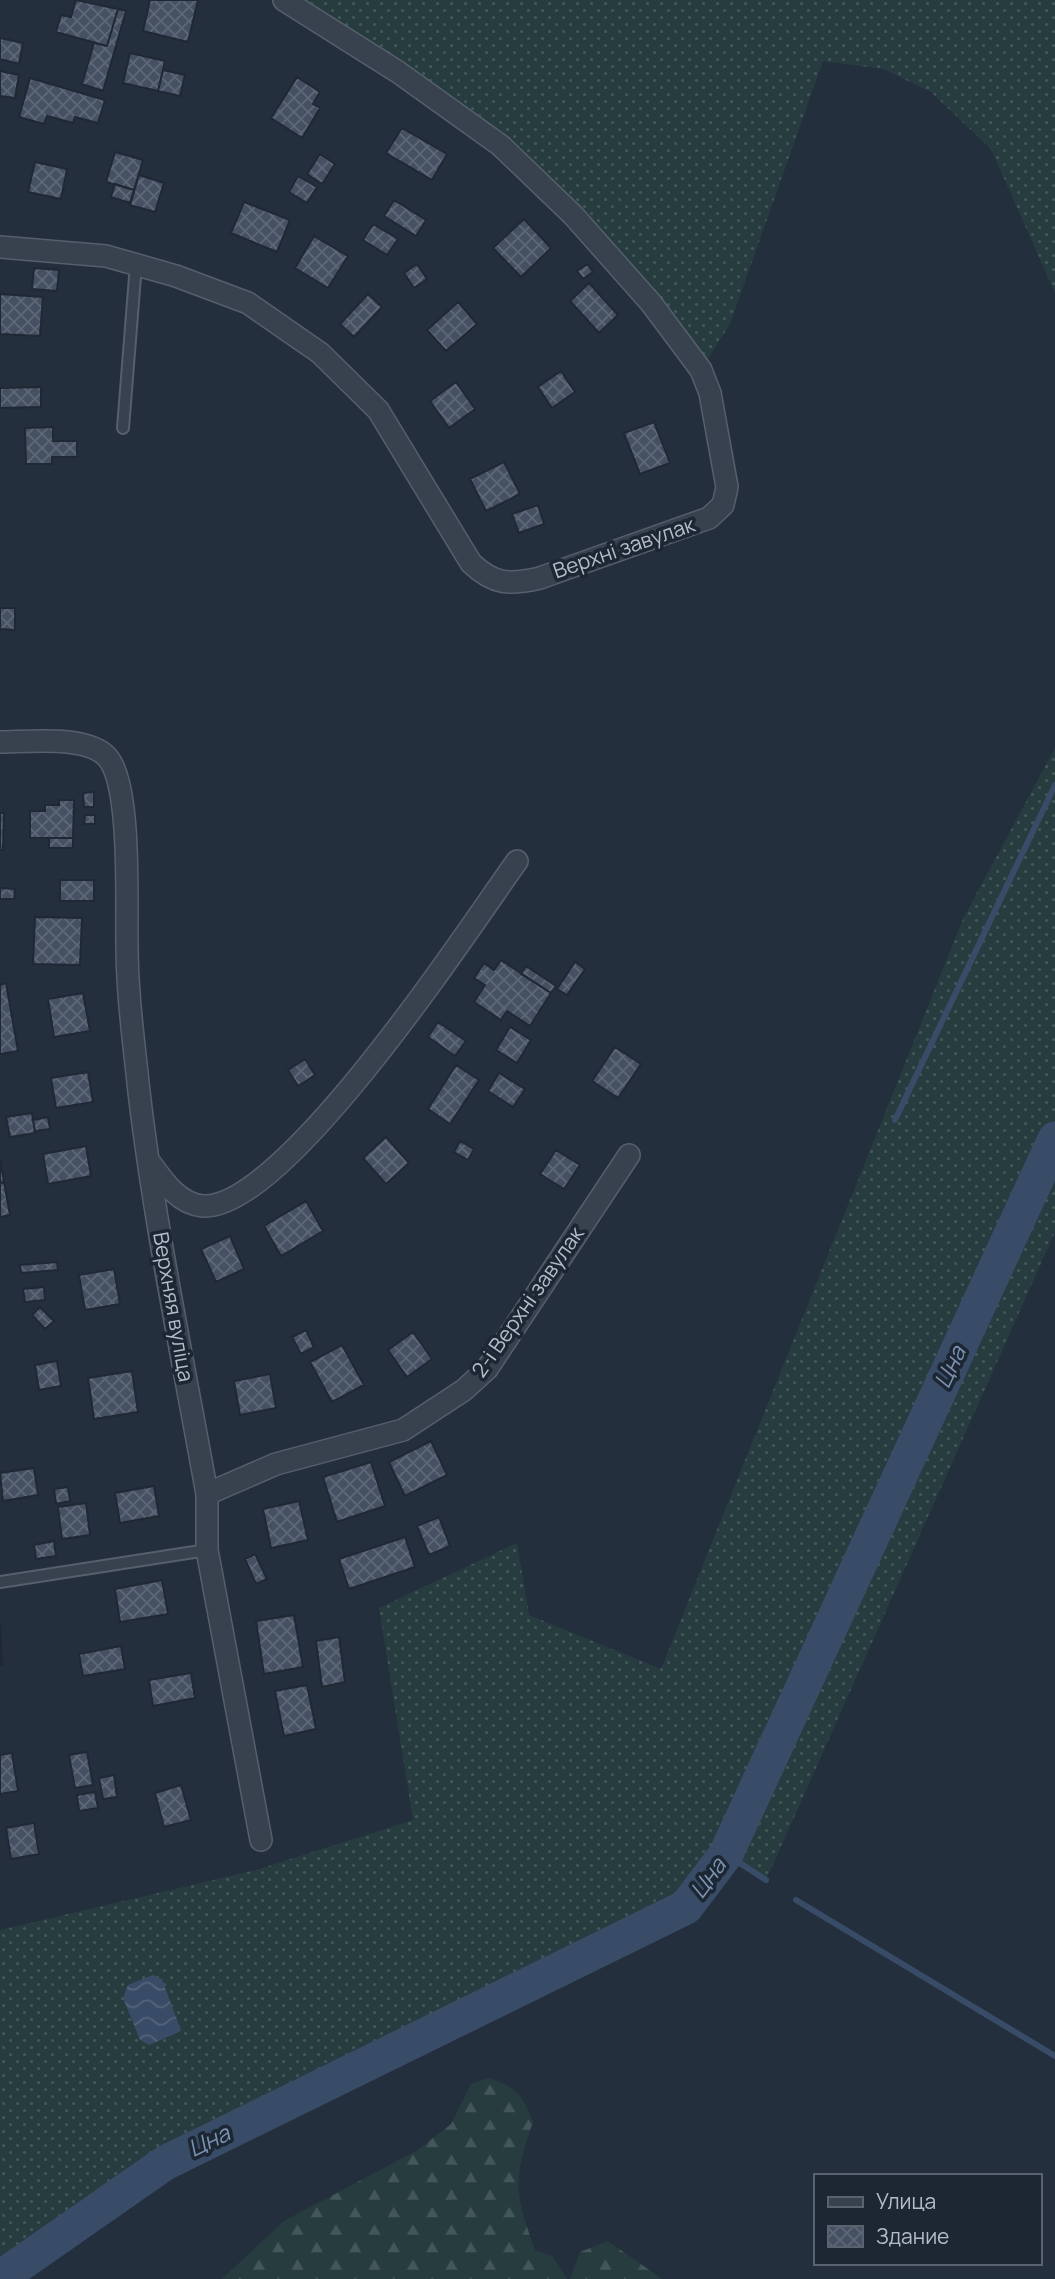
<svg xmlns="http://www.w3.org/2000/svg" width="1055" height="2279" font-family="Manrope,sans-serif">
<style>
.grass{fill:url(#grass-dots)}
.forest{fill:url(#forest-firs)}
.water{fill:url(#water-waves)}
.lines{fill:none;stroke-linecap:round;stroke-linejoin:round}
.stream{stroke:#394c67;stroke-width:6}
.river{stroke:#394c67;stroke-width:35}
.building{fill:url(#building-cross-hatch);stroke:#1f2835;stroke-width:2}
.service-casing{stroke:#565f6c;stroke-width:14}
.minor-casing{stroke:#565f6c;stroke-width:24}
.service{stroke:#38414e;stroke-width:10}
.minor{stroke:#38414e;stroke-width:21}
.labels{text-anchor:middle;stroke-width:7;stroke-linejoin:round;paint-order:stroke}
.street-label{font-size:21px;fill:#b4bcc9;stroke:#1d2633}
.water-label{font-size:23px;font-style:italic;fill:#7c92b1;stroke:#1d2633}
</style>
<defs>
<pattern id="grass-dots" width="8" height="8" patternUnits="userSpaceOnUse" patternTransform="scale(1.75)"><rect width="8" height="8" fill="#263c3f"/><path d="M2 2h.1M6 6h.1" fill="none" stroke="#435659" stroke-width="1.8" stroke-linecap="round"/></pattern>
<pattern id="forest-firs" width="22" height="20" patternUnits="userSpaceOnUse" patternTransform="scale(1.75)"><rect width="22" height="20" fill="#263c3f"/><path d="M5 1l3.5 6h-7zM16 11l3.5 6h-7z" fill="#435659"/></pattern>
<pattern id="water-waves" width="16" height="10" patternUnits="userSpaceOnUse" patternTransform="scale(1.75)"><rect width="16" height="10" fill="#394c67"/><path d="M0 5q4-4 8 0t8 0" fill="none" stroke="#53647b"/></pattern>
<pattern id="building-cross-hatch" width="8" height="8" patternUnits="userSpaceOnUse" patternTransform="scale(1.75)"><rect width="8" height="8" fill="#455162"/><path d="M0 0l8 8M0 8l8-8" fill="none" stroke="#5d6877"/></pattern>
</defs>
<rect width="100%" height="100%" fill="#242f3e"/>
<!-- grass -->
<path class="grass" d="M 284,0 L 1055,0 L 1055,293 L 991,149 L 931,92 L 883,69 L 823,61 L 730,324 L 701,370 L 500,145 Z
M 1055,748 L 1055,1232 L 766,1880 L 726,1854 L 686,1907 L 666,1919 L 165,2163 L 0,2278 L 0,1930 L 256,1870 L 413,1820 L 379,1608 L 517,1543 L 529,1615 L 661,1669 L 964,917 Z"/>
<!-- forest -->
<path class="forest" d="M 489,2078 C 517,2087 522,2095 533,2122 C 513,2181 514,2191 535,2250 L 552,2256 L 567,2279 L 222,2279 L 284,2221 L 416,2151 L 451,2124 L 471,2084 Z
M 608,2241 L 662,2279 L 570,2279 L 580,2252 Z"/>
<!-- water -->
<path class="water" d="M 153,1975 L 162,1979 L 181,2031 L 149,2045 L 140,2040 L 123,1998 L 128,1985 Z"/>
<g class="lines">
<!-- stream -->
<path class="stream" d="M 895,1120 L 1055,785
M 726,1854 L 766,1880
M 796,1900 L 1055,2056"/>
<!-- river -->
<path class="river" d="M 0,2278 L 165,2163 L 686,1907 L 726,1854 L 1055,1139"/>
</g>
<!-- building -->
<path class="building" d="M 76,0 L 118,9 L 107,46 L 56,32 L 61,15 L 71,17 Z
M 150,0 L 198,0 L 188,42 L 143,31 Z
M 118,9 L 126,11 L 103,91 L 82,84 L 94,43 L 107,46 Z
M 0,38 L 23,43 L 19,64 L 0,59 Z
M 130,53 L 165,61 L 158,91 L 123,83 Z
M 163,70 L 185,75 L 180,96 L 158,91 Z
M 0,71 L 19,75 L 15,98 L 0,96 Z
M 297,77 L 320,92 L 313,104 L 320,108 L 302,138 L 271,118 Z
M 30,78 L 105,100 L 98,123 L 75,117 L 73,123 L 47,116 L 44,124 L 19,117 Z
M 402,128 L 447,154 L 432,180 L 386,153 Z
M 115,152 L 143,160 L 134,190 L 106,182 Z
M 320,154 L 335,164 L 322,184 L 307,174 Z
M 35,162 L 67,169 L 61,199 L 28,192 Z
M 139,175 L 164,183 L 155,212 L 130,205 Z
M 298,176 L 317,187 L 307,203 L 289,192 Z
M 115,184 L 134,190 L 130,203 L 111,197 Z
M 394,200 L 426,220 L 416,236 L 384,216 Z
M 244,202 L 290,220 L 277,252 L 231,233 Z
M 524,219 L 551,248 L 521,277 L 493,248 Z
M 373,224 L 398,239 L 387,255 L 363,240 Z
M 314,236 L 348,256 L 328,288 L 295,268 Z
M 417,264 L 427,279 L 414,288 L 404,273 Z
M 587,264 L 593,272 L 583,279 L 577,271 Z
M 34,268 L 59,270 L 57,291 L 32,289 Z
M 589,283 L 618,315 L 599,333 L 570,301 Z
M 0,294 L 43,297 L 40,336 L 0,334 Z
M 368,294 L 382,307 L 354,337 L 340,324 Z
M 458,302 L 477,324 L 446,351 L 427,330 Z
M 561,371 L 575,392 L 552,408 L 538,387 Z
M 456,382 L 475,409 L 449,428 L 430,401 Z
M 41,387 L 41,407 L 0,408 L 0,388 Z
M 654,422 L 670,463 L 640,474 L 624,433 Z
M 53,427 L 53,441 L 77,441 L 77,457 L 52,457 L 52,464 L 26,464 L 25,428 Z
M 504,462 L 520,494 L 486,511 L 470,479 Z
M 538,505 L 544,524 L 519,533 L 512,514 Z
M 0,608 L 15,608 L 15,630 L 0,629 Z
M 94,792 L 94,807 L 84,807 L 83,793 Z
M 59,800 L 74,800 L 73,838 L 30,838 L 30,811 L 45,811 L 45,805 L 59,805 Z
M 0,813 L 4,813 L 3,850 L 0,850 Z
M 85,815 L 95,815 L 95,824 L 84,824 Z
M 49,838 L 73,838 L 73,848 L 49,848 Z
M 60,880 L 94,880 L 94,901 L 60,901 Z
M 0,888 L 15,889 L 14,899 L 0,899 Z
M 35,917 L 82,918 L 80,965 L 33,964 Z
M 501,960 L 551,993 L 530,1026 L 507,1011 L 501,1020 L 474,1002 L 485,985 L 474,978 L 484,963 L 494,970 Z
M 575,962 L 585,969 L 567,995 L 557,989 Z
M 526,966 L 556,986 L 551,993 L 521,974 Z
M 6,983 L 18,1051 L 0,1054 L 0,985 Z
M 83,993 L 90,1031 L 54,1037 L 48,999 Z
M 438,1022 L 466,1041 L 455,1056 L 428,1037 Z
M 510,1027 L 531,1040 L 517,1063 L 496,1050 Z
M 615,1047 L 641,1064 L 618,1098 L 592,1081 Z
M 305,1059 L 315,1075 L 298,1086 L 288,1070 Z
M 456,1065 L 479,1080 L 450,1124 L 428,1109 Z
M 88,1072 L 93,1102 L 56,1108 L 51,1078 Z
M 499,1073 L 525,1089 L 513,1107 L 488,1091 Z
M 32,1113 L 35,1133 L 10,1137 L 6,1117 Z
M 48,1117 L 50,1129 L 35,1131 L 33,1120 Z
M 386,1137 L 409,1163 L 386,1184 L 363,1158 Z
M 460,1141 L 474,1149 L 468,1160 L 454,1152 Z
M 86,1146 L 91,1176 L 48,1184 L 43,1154 Z
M 556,1150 L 580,1165 L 564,1189 L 540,1174 Z
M 0,1158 L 4,1182 L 0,1183 Z
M 4,1182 L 10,1215 L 0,1217 L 0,1183 Z
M 306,1201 L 323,1231 L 281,1256 L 264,1226 Z
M 230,1236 L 244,1269 L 216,1282 L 201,1249 Z
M 57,1262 L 58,1270 L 21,1273 L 20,1265 Z
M 114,1269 L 120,1304 L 85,1310 L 79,1275 Z
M 44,1287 L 45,1300 L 25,1302 L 23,1289 Z
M 40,1307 L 54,1321 L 45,1329 L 32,1315 Z
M 306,1330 L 314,1347 L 301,1354 L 292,1337 Z
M 413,1332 L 432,1359 L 407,1377 L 388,1350 Z
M 342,1345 L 364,1385 L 332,1402 L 310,1362 Z
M 57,1361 L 61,1386 L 39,1390 L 35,1365 Z
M 132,1371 L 138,1412 L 94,1419 L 88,1378 Z
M 270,1374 L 276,1408 L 240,1415 L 234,1381 Z
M 431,1441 L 447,1475 L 405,1496 L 389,1462 Z
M 371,1462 L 385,1506 L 337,1522 L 323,1477 Z
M 34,1468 L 38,1495 L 3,1501 L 0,1473 Z
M 154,1486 L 159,1516 L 120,1523 L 115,1493 Z
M 68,1487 L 70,1501 L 56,1504 L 54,1489 Z
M 299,1501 L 308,1540 L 271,1548 L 263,1509 Z
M 86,1503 L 90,1535 L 62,1539 L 58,1507 Z
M 439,1517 L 450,1546 L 429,1555 L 417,1526 Z
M 405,1537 L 415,1567 L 349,1589 L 339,1559 Z
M 54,1541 L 56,1556 L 36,1559 L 34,1545 Z
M 255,1554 L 267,1579 L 256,1584 L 245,1559 Z
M 162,1580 L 168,1614 L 120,1622 L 115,1589 Z
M 294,1615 L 303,1667 L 264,1674 L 256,1621 Z
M 0,1624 L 2,1665 L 0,1665 Z
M 339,1637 L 345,1682 L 322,1687 L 316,1641 Z
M 121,1646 L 125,1669 L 83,1676 L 79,1654 Z
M 191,1673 L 195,1698 L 153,1706 L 149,1680 Z
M 307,1685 L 316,1729 L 284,1736 L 275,1691 Z
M 87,1752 L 93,1785 L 75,1788 L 69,1755 Z
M 12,1753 L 18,1791 L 0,1794 L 0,1755 Z
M 114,1775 L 117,1797 L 103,1799 L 99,1778 Z
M 181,1785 L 191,1820 L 164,1827 L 155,1793 Z
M 95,1792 L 98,1808 L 79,1811 L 77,1795 Z
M 34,1823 L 39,1854 L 11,1859 L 6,1828 Z"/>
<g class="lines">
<defs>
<path id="service" d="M 123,428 L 136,264
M 0,1582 L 207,1550"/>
<path id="minor" d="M 0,247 L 106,256 L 176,276 L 248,303 L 320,353 L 378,410 L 471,563 C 494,585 510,585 540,578 L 709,518 L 723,505 L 727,487 L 710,393 L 701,370 L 651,303 L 573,215 L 500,145 L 398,72 L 284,0
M 0,742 C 28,742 87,735 107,757 C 132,784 126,905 127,944 C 127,994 134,1043 139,1092 C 155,1227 183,1360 207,1494 L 207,1550 L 261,1840
M 151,1164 C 164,1182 179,1204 203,1206 C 285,1210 469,928 517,861
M 207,1494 L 276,1464 L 403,1430 L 464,1390 L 487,1369 L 629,1155"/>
</defs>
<!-- service casing -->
<use href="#service" class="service-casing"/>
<!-- minor casing -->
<use href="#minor" class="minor-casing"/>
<!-- service -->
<use href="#service" class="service"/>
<!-- minor -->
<use href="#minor" class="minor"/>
</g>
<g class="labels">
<!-- street labels -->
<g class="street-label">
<text transform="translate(624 548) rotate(-19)" y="7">Верхні завулак</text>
<text transform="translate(528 1302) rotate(-55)" y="7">2-і Верхні завулак</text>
<text transform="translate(173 1307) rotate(80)" y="7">Верхняя вуліца</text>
</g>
<!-- water labels -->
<g class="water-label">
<text transform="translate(950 1367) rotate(-65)" y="8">Цна</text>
<text transform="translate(708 1878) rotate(-54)" y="8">Цна</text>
<text transform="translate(209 2141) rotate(-26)" y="8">Цна</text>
</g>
</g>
<!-- legend -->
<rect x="814" y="2174" width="228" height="91" fill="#1d2633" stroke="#59626f" stroke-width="2"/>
<rect x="828" y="2197" width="35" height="10" fill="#38414e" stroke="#59626f" stroke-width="2"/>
<text x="876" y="2209" font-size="21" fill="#b4bcc9">Улица</text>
<rect x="828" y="2226" width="35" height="21" fill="url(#building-cross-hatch)" stroke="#59626f" stroke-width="2"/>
<text x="876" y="2244" font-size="21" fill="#b4bcc9">Здание</text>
</svg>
